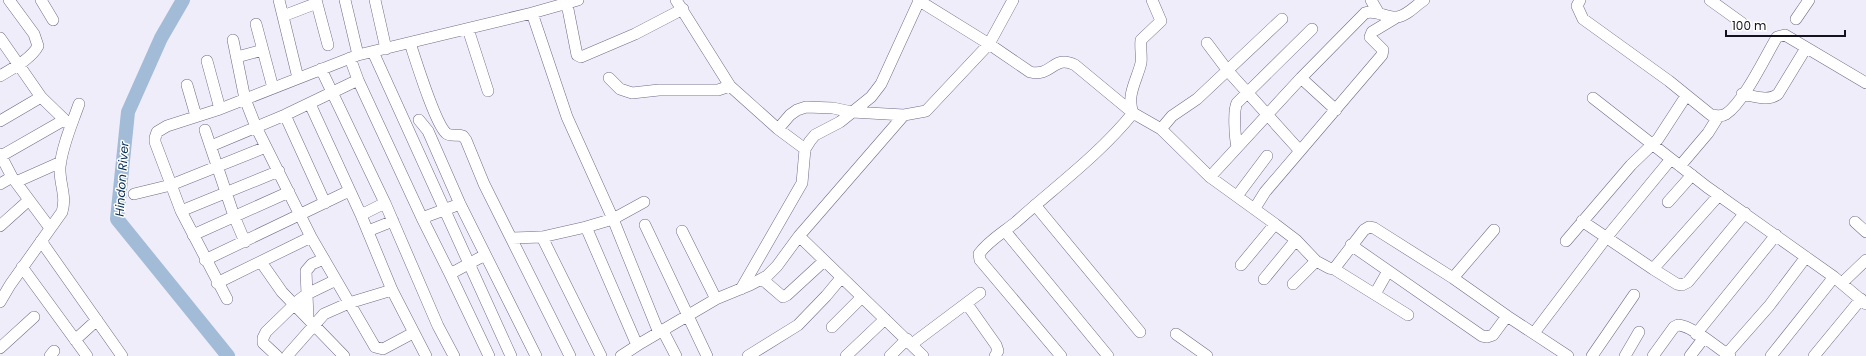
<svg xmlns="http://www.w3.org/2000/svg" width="1866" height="356" font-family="Poppins,sans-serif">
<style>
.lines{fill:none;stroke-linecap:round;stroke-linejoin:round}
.river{stroke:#a2bbd6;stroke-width:14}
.minor-casing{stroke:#726a88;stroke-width:12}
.minor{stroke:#fff;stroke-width:11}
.labels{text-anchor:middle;stroke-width:3;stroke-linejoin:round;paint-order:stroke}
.water-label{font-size:12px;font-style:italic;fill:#0a3055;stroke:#fff}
</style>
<rect width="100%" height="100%" fill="#f0edfb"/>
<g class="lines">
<!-- river -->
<path class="river" d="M 183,0 L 161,38 L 128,112 L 117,219 L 228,356"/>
<defs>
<path id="minor" d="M 41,0 L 53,20
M 279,0 L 298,78
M 316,0 L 328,45
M 345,0 L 358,55
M 375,0 L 386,49
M 676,0 L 730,86 L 778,129 L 805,149
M 918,0 L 989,44 L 1030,72 C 1053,77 1053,54 1075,65 L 1133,113 L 1161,129 L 1210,177 L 1275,224 L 1296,240 L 1316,261 L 1329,268 L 1334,269 L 1364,230 L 1369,227 L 1374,228 L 1453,278 L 1507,316 L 1568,356
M 1371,0 L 1378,12
M 1580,0 L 1577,6 L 1583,19 L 1669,81 L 1711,115 C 1717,116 1721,117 1726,114 C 1744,102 1765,57 1777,37 L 1785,35 L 1866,83
M 1710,0 L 1742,23
M 567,4 L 577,55 L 581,57 L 635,34 L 683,9
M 532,13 L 567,117 L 613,219 L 659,333
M 283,16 L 317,3
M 1796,19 L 1809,0
M 256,24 L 273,88
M 468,29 L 488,91
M 0,38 L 41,97 L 71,126
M 233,40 L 245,99 L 256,127 L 311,237 L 375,347 L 383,349 L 413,333
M 410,43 C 416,61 435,123 446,133 C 450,137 458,134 463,136 L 466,140 L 484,184 L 570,356
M 1207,43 L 1228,71 L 1300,151
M 373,52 L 511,356
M 237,57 L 263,50
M 350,58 L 358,80
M 207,61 L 220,109
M 321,69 L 385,203 L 438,326 L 454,356
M 0,76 C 13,68 31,59 38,46 L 34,34 L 9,0
M 609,78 L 620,89 L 632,93 L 659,90 L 718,90 L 730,86
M 1301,78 L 1336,110
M 187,85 L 196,116
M 1742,94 C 1754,96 1768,102 1778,94 L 1806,48
M 1593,98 L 1707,187 L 1834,277 L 1866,304
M 310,104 L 361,215 L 392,290 L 426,356
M 285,115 L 325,203
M 419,120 L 428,131 L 460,204 L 536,356
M 0,121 L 41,97
M 778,129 L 790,115 L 797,110 L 806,107 L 833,108 L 852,112 L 904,115 L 926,111 L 989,44 L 1013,0
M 1161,129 L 1172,116 L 1197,99 L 1282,19
M 205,130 L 234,216 L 245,242
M 211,146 L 285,115 L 358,80 L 422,218 L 450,274 L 489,356
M 1237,147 C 1235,138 1233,110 1237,103 L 1312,29
M 0,154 L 12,177 L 50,228
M 1,156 L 64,120
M 1680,166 L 1708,133 L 1718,117
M 1210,177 L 1301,78 L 1365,13 C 1376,9 1385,18 1397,17 C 1407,16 1416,5 1424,0
M 16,182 L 61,162
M 0,184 L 12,177
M 134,194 L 171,185 L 266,147
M 1237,196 L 1267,156
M 1668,202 L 1692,175
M 1035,205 L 1140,332
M 1255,208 L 1265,192 L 1382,55 L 1383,50 L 1370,37 L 1372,32 L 1397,17
M 181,211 L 279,171
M 361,215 L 385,203
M 422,218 L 460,204
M 1582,221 L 1653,269 L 1677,284 L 1682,285 L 1688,282 L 1745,213
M 1855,222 L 1866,232
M 645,225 L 707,356
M 0,226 L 29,200
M 586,227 L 637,345
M 368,231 L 393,221
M 682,231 L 716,299
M 1005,231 L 1108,356
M 193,235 L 289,192
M 799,236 L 923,356
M 542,237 L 601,356
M 512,238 L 542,237 L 586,227 L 613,219 L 644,202
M 41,241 L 122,356
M 1566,241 L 1631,165 L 1658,139 L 1686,96
M 1351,245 L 1482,336 L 1487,337 L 1493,335 L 1507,316
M 205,260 L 349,191
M 261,262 L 282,292 L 344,356
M 1241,265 L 1275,224
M 22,267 L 87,356
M 1334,269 L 1408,315
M 1653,269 L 1719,195
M 450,274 L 485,255
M 1453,278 L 1494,230
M 762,279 L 783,297 L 787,295 L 824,261
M 1264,279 L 1296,240
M 217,283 L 311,237
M 1842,283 L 1866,260
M 1293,284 L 1316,261
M 741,289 L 802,183 L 805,149 L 810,141 L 815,135 L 840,122 L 871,97 L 881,84 L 919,1
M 1375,294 L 1388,271
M 227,299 L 181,211 L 155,142 L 155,138 L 157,132 L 167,126 L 220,109 L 358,55 L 532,13 L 578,0
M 0,302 L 10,285 L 62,212 C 67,196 59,183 60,167 C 62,146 72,124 79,104
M 967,304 L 996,345 L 998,351 L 995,356
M 308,318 L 306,271 L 312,264 L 324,259
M 832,327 L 862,297
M 663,331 L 676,356
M 1534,333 L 1606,238 L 1671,159
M 1176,334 L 1207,356
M 1696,334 L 1776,235
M 75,340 L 97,320
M 912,344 L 980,293
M 0,348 L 34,317
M 50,356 L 54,351
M 277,356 L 263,343 L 263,338 L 266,332 L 299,300 L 307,294 L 336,280
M 287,356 L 324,314 L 349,303 L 392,290
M 621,356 L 641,343 L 716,299 L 750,285 L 767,276 L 777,266 L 799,236 L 904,115
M 748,356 L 798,325 L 826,296 L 841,278
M 846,356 L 885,319
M 890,356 L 907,339
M 1061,356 L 980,260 L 979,254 C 988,241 1004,232 1016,222 C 1055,187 1100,154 1133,113 C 1126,95 1137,80 1141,63 C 1142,56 1140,48 1141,40 L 1161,21 L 1152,0
M 1592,356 L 1634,295
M 1625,356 L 1639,332
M 1653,356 L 1674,327 L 1678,325 C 1693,326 1717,348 1730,356
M 1690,356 L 1703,339
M 1725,356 L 1769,306 L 1806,257
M 1771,356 L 1834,277
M 1814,356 L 1861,299"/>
</defs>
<!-- minor casing -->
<use href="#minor" class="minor-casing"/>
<!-- minor -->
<use href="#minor" class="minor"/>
</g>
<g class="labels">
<!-- water labels -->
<g class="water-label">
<text transform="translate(122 179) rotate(-86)" y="4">Hindon River</text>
</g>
</g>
<!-- scale -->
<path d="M1726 30v6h119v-6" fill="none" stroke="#15111d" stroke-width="2"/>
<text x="1732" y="30" font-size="12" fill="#15111d" stroke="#ffffff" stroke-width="3" paint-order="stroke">100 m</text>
</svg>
